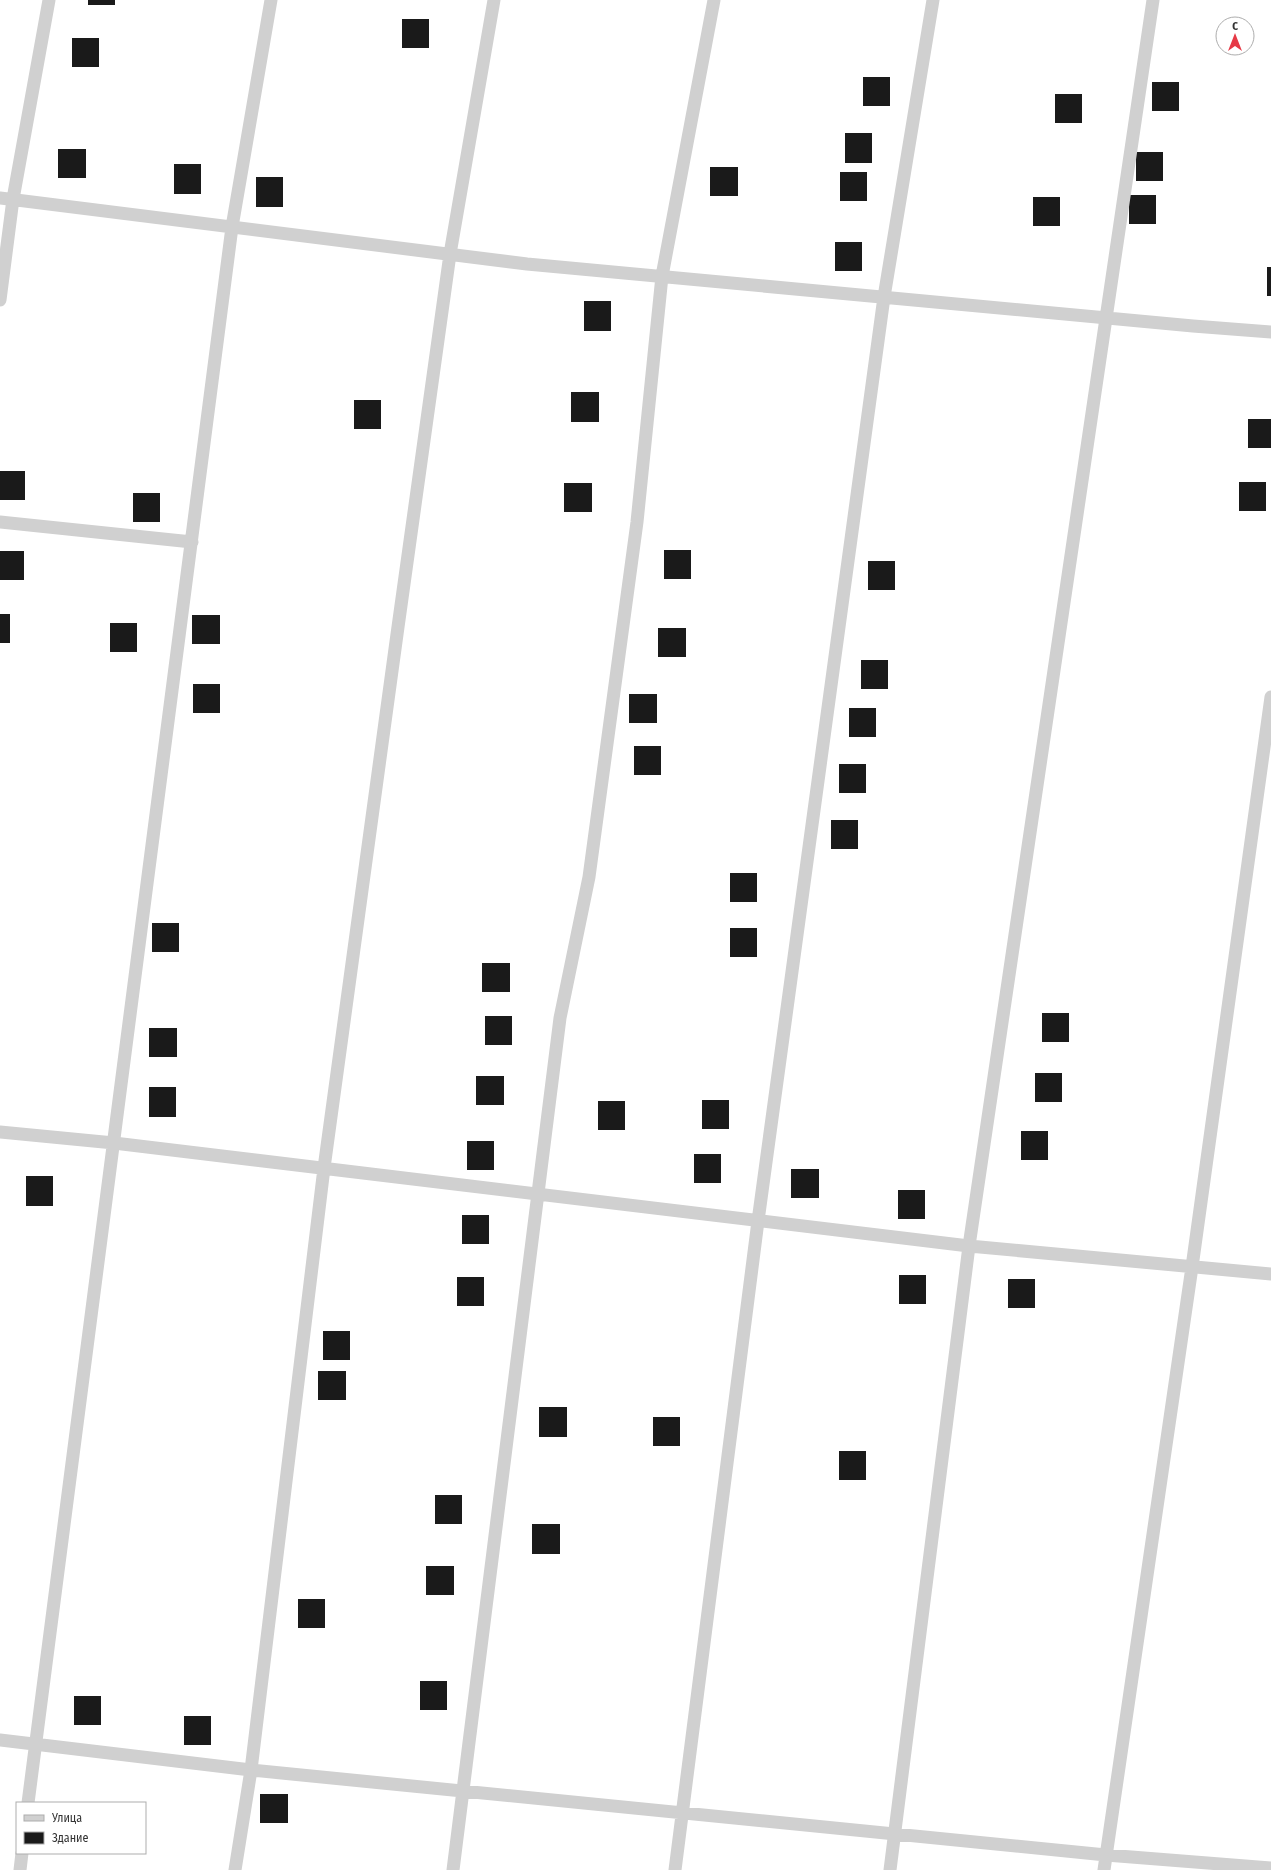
<svg xmlns="http://www.w3.org/2000/svg" width="1271" height="1870" font-family="'Fira Sans Condensed',sans-serif">
<style>
.building{fill:#1a1a1a}
.lines{fill:none;stroke-linecap:round;stroke-linejoin:round}
.street{stroke:#d0d0d0;stroke-width:13}
</style>
<rect width="100%" height="100%" fill="#fff"/>
<!-- building -->
<path class="building" d="M 88,0 L 115,0 L 115,5 L 88,5 Z
M 402,19 L 429,19 L 429,48 L 402,48 Z
M 72,38 L 99,38 L 99,67 L 72,67 Z
M 863,77 L 890,77 L 890,106 L 863,106 Z
M 1152,82 L 1179,82 L 1179,111 L 1152,111 Z
M 1055,94 L 1082,94 L 1082,123 L 1055,123 Z
M 845,133 L 872,133 L 872,163 L 845,163 Z
M 58,149 L 86,149 L 86,178 L 58,178 Z
M 1136,152 L 1163,152 L 1163,181 L 1136,181 Z
M 174,164 L 201,164 L 201,194 L 174,194 Z
M 710,167 L 738,167 L 738,196 L 710,196 Z
M 840,172 L 867,172 L 867,201 L 840,201 Z
M 256,177 L 283,177 L 283,207 L 256,207 Z
M 1129,195 L 1156,195 L 1156,224 L 1129,224 Z
M 1033,197 L 1060,197 L 1060,226 L 1033,226 Z
M 835,242 L 862,242 L 862,271 L 835,271 Z
M 1267,267 L 1271,267 L 1271,296 L 1267,296 Z
M 584,301 L 611,301 L 611,331 L 584,331 Z
M 571,392 L 599,392 L 599,422 L 571,422 Z
M 354,400 L 381,400 L 381,429 L 354,429 Z
M 1248,419 L 1271,419 L 1271,448 L 1248,448 Z
M 0,471 L 25,471 L 25,500 L 0,500 Z
M 1239,482 L 1266,482 L 1266,511 L 1239,511 Z
M 564,483 L 592,483 L 592,512 L 564,512 Z
M 133,493 L 160,493 L 160,522 L 133,522 Z
M 664,550 L 691,550 L 691,579 L 664,579 Z
M 0,551 L 24,551 L 24,580 L 0,580 Z
M 868,561 L 895,561 L 895,590 L 868,590 Z
M 0,614 L 10,614 L 10,643 L 0,643 Z
M 192,615 L 220,615 L 220,644 L 192,644 Z
M 110,623 L 137,623 L 137,652 L 110,652 Z
M 658,628 L 686,628 L 686,657 L 658,657 Z
M 861,660 L 888,660 L 888,689 L 861,689 Z
M 193,684 L 220,684 L 220,713 L 193,713 Z
M 629,694 L 657,694 L 657,723 L 629,723 Z
M 849,708 L 876,708 L 876,737 L 849,737 Z
M 634,746 L 661,746 L 661,775 L 634,775 Z
M 839,764 L 866,764 L 866,793 L 839,793 Z
M 831,820 L 858,820 L 858,849 L 831,849 Z
M 730,873 L 757,873 L 757,902 L 730,902 Z
M 152,923 L 179,923 L 179,952 L 152,952 Z
M 730,928 L 757,928 L 757,957 L 730,957 Z
M 482,963 L 510,963 L 510,992 L 482,992 Z
M 1042,1013 L 1069,1013 L 1069,1042 L 1042,1042 Z
M 485,1016 L 512,1016 L 512,1045 L 485,1045 Z
M 149,1028 L 177,1028 L 177,1057 L 149,1057 Z
M 1035,1073 L 1062,1073 L 1062,1102 L 1035,1102 Z
M 476,1076 L 504,1076 L 504,1105 L 476,1105 Z
M 149,1087 L 176,1087 L 176,1117 L 149,1117 Z
M 702,1100 L 729,1100 L 729,1129 L 702,1129 Z
M 598,1101 L 625,1101 L 625,1130 L 598,1130 Z
M 1021,1131 L 1048,1131 L 1048,1160 L 1021,1160 Z
M 467,1141 L 494,1141 L 494,1170 L 467,1170 Z
M 694,1154 L 721,1154 L 721,1183 L 694,1183 Z
M 791,1169 L 819,1169 L 819,1198 L 791,1198 Z
M 26,1176 L 53,1176 L 53,1206 L 26,1206 Z
M 898,1190 L 925,1190 L 925,1219 L 898,1219 Z
M 462,1215 L 489,1215 L 489,1244 L 462,1244 Z
M 899,1275 L 926,1275 L 926,1304 L 899,1304 Z
M 457,1277 L 484,1277 L 484,1306 L 457,1306 Z
M 1008,1279 L 1035,1279 L 1035,1308 L 1008,1308 Z
M 323,1331 L 350,1331 L 350,1360 L 323,1360 Z
M 318,1371 L 346,1371 L 346,1400 L 318,1400 Z
M 539,1407 L 567,1407 L 567,1437 L 539,1437 Z
M 653,1417 L 680,1417 L 680,1446 L 653,1446 Z
M 839,1451 L 866,1451 L 866,1480 L 839,1480 Z
M 435,1495 L 462,1495 L 462,1524 L 435,1524 Z
M 532,1524 L 560,1524 L 560,1554 L 532,1554 Z
M 426,1566 L 454,1566 L 454,1595 L 426,1595 Z
M 298,1599 L 325,1599 L 325,1628 L 298,1628 Z
M 420,1681 L 447,1681 L 447,1710 L 420,1710 Z
M 74,1696 L 101,1696 L 101,1725 L 74,1725 Z
M 184,1716 L 211,1716 L 211,1745 L 184,1745 Z
M 260,1794 L 288,1794 L 288,1823 L 260,1823 Z"/>
<g class="lines">
<!-- street -->
<path class="street" d="M 0,198 L 527,264 L 1193,326 L 1271,332
M 0,300 L 13,199 L 49,0
M 0,522 L 192,542
M 0,1132 L 114,1143 L 969,1246 L 1271,1274
M 0,1740 L 251,1770 L 1106,1855 L 1271,1868
M 28,1803 L 232,227 L 271,0
M 20,1870 L 22,1853
M 235,1870 L 251,1770 L 324,1168 L 398,627 L 450,254 L 494,0
M 453,1870 L 560,1018 L 589,877 L 637,522 L 662,276 L 714,0
M 675,1870 L 758,1221 L 884,297 L 933,0
M 890,1870 L 969,1246 L 1153,0
M 1104,1870 L 1192,1267 L 1271,697"/>
</g>
<!-- legend -->
<rect x="16" y="1802" width="130" height="52" fill="#ffffff" stroke="#adadad"/>
<rect x="24" y="1815" width="20" height="6" fill="#d0d0d0" stroke="#adadad"/>
<text x="52" y="1822" font-size="12" fill="#333333">Улица</text>
<rect x="24" y="1832" width="20" height="12" fill="#1a1a1a" stroke="#adadad"/>
<text x="52" y="1842" font-size="12" fill="#333333">Здание</text>
<!-- north arrow -->
<g transform="translate(1235 36)"><circle r="19" fill="#ffffff" stroke="#adadad"/>
<path d="M0-3L7 15L0 10L-7 15Z" fill="#e63946"/>
<text y="-6" font-size="11" font-weight="bold" text-anchor="middle" fill="#333333">С</text>
</g>
</svg>
